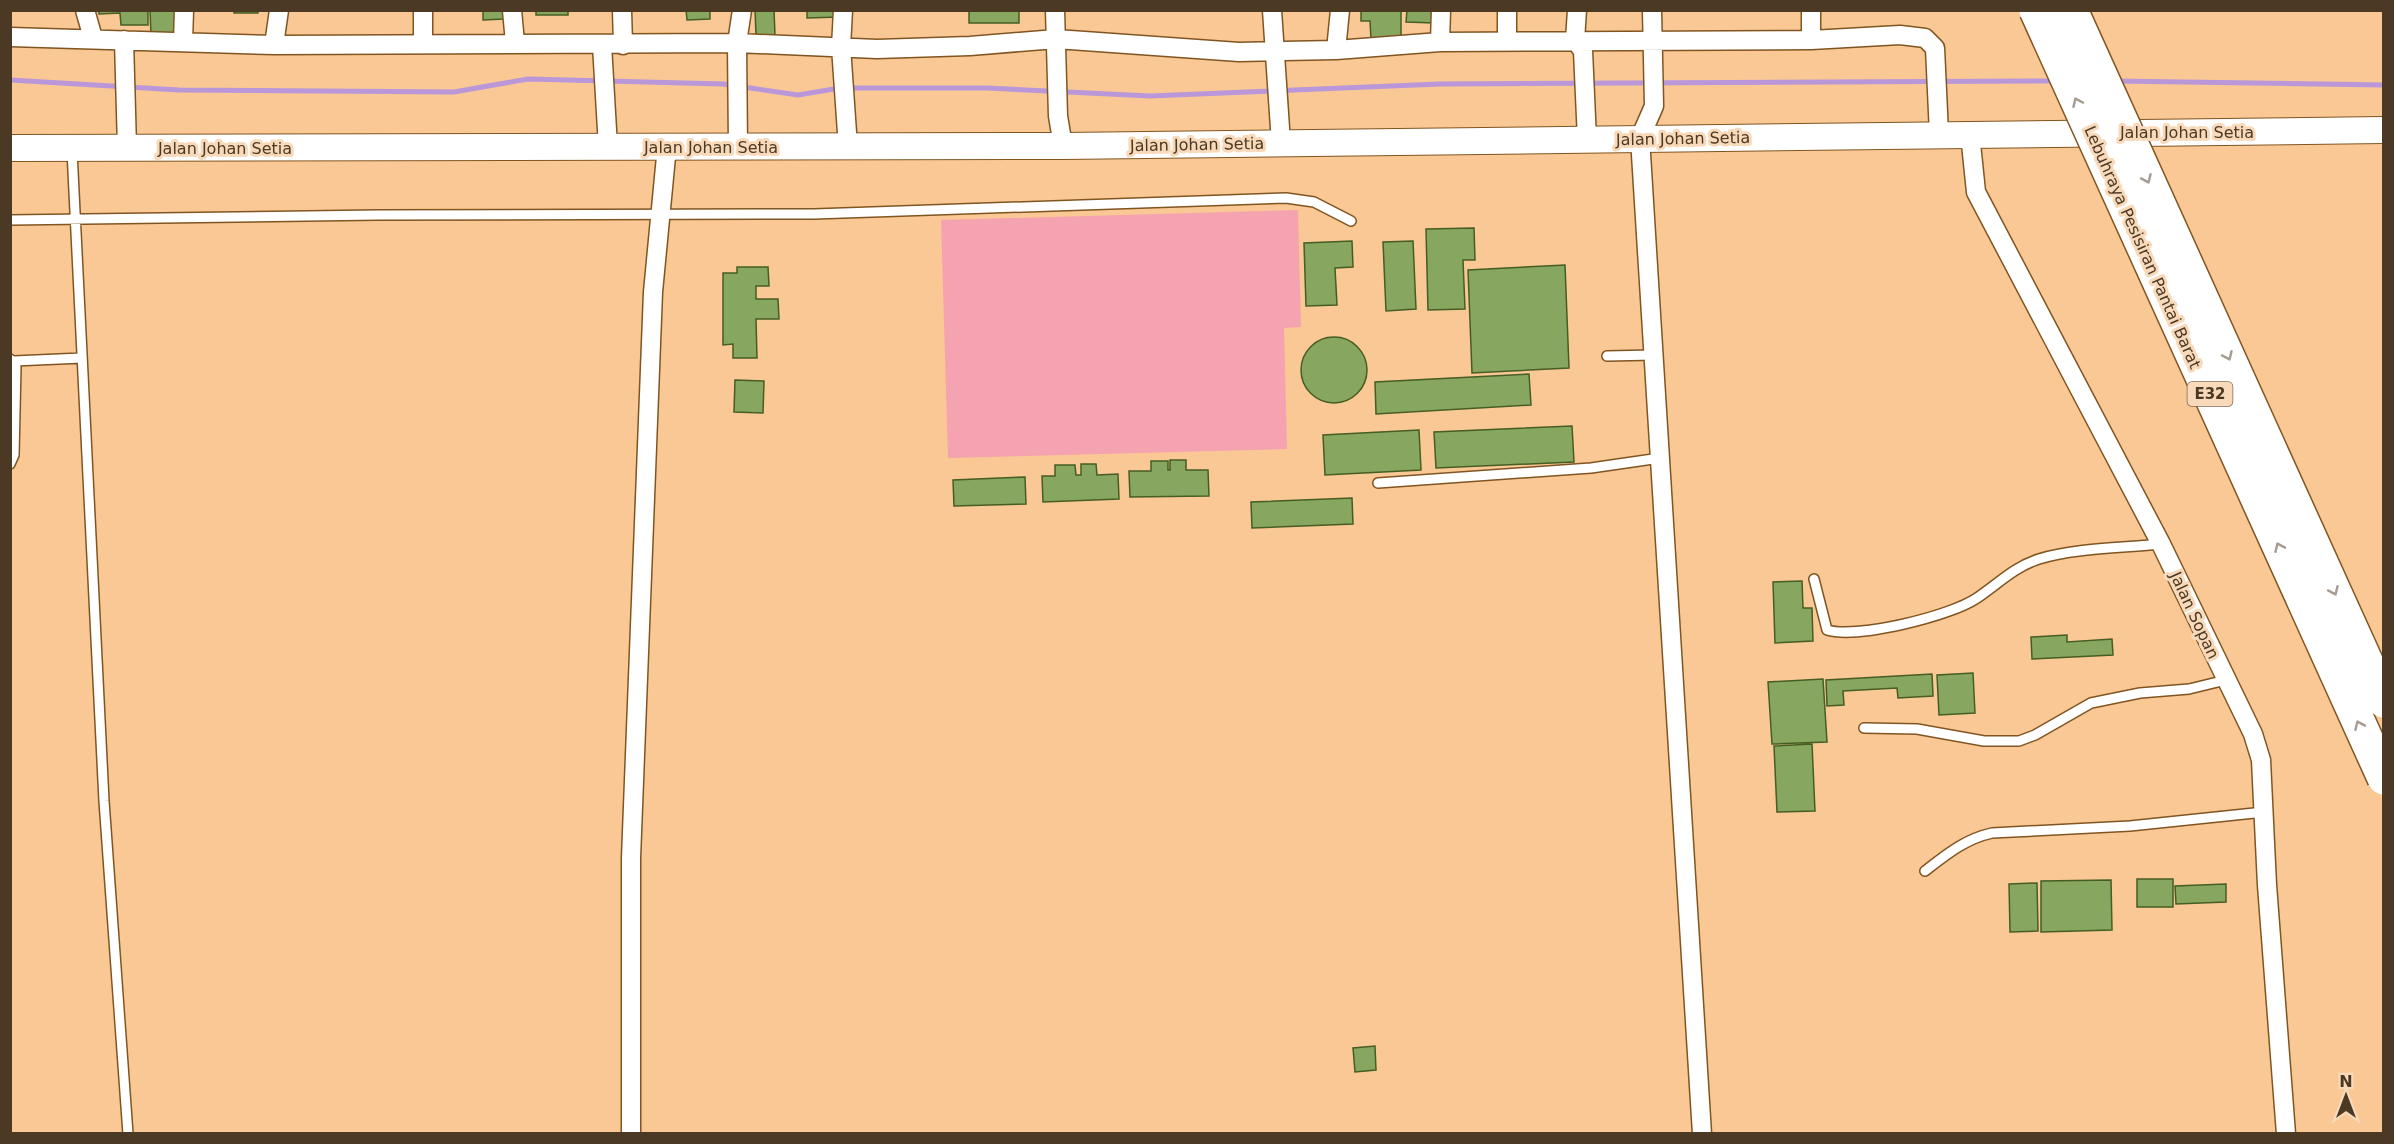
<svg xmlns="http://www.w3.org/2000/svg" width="2394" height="1144" font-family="'DejaVu Sans',sans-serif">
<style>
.garden{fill:#f5a3b1}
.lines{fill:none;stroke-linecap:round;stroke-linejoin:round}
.stream{stroke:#ba97d9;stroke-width:5}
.building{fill:#87a660;stroke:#465d24;stroke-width:1.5}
.lane-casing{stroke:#805521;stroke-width:12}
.street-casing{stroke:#805521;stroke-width:21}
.secondary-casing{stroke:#805521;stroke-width:28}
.lane{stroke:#fff;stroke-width:9}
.street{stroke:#fff;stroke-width:18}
.secondary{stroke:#fff;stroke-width:26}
.highway-bridge-casing{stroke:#805521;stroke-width:36;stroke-linecap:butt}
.highway-bridge{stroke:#fff;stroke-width:33}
.oneway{stroke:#a69c91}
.labels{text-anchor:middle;stroke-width:6;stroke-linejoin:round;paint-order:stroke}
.shield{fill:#f8dabb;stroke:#806951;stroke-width:1.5}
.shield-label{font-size:15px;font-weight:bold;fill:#4c3923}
.street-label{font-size:16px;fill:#4c3923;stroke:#f8dabb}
</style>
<rect width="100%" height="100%" fill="#f9c894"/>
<!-- garden -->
<path class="garden" d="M 1298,210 L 1301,327 L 1284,328 L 1287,449 L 948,458 L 941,220 Z"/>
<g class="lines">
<!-- stream -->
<path class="stream" d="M 10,80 L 179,90 L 454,92 L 528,79 L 723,84 L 798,95 L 840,88 L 987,88 L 1150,96 L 1440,84 L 2055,81
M 2115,81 L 2384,85"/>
</g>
<!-- building -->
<path class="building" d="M 99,10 L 148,10 L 148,25 L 121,25 L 120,13 L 99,14 Z
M 150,10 L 177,10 L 178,35 L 151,35 Z
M 234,10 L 258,10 L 258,13 L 234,13 Z
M 483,10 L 504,10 L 504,19 L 483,20 Z
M 536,10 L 568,10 L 568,15 L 536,15 Z
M 686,10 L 710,10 L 710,19 L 687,20 Z
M 755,10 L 774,10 L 775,35 L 756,35 Z
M 807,10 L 838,10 L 839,17 L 807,18 Z
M 969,10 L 1019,10 L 1019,23 L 969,23 Z
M 1361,10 L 1401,10 L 1401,38 L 1371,39 L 1370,21 L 1361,21 Z
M 1407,10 L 1435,10 L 1434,23 L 1406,22 Z
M 1474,228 L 1475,260 L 1463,260 L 1465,309 L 1428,310 L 1426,229 Z
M 1352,241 L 1353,267 L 1335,268 L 1337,305 L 1306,306 L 1304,243 Z
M 1413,241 L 1416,309 L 1386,311 L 1383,242 Z
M 1565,265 L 1569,368 L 1472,373 L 1468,270 Z
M 737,267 L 768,267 L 769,286 L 756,286 L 756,299 L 778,299 L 779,319 L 756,319 L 757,358 L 733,358 L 733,344 L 723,345 L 723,273 L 737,273 Z
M1301 370a33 33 0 1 1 66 0a33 33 0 1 1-66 0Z
M 1529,374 L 1531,405 L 1376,414 L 1375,382 Z
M 735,380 L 764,381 L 763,413 L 734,412 Z
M 1572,426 L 1574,462 L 1436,468 L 1434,432 Z
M 1419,430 L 1421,470 L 1325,475 L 1323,435 Z
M 1170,460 L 1186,460 L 1186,470 L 1208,470 L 1209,496 L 1130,497 L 1129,471 L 1151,471 L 1151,461 L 1168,461 L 1168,470 L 1170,470 Z
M 1081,464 L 1096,464 L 1097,475 L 1118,474 L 1119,499 L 1043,502 L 1042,476 L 1055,476 L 1055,465 L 1075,465 L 1076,475 L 1081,475 Z
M 1025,477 L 1026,504 L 954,506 L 953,480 Z
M 1352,498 L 1353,524 L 1252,528 L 1251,502 Z
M 1802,581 L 1803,608 L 1812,608 L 1813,641 L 1775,643 L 1773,582 Z
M 2067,635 L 2067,642 L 2112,639 L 2113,655 L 2032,659 L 2031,637 Z
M 1973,673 L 1975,713 L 1939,715 L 1937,675 Z
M 1932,674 L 1933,696 L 1898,698 L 1897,688 L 1843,691 L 1844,705 L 1827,706 L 1826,680 Z
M 1823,679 L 1827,742 L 1772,744 L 1768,682 Z
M 1812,744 L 1815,811 L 1777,812 L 1774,746 Z
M 2137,879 L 2173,879 L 2173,907 L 2137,907 Z
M 2111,880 L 2112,930 L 2041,932 L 2041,881 Z
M 2037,883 L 2038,931 L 2010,932 L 2009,884 Z
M 2226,884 L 2226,902 L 2176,904 L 2175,886 Z
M 1375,1046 L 1376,1070 L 1355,1072 L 1353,1048 Z"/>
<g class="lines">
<defs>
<path id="lane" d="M 72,151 L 104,801 L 128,1134
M 10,220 L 378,215 L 814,214 L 1286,198 L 1314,202 L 1351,221
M 1607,356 L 1654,355
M 10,359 L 16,367 L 14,455 L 10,464
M 14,361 L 82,358
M 1378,483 L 1591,468 L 1660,458
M 1814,579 L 1827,630 C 1857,639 1951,616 1977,598 C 1998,584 2014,567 2039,559 C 2074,548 2123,548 2161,544
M 1864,728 L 1917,729 L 1984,741 L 2019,741 L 2035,735 L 2091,703 L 2140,693 L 2189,689 L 2226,680
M 1925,871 C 1947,854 1965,839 1992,833 L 2130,826 L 2264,812"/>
<path id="street" d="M 85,10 L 93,38
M 423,10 L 423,44
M 512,10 L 515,43
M 622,10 L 623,45
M 843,10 L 841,47 L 848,147
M 1055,10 L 1058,116 L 1063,146
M 1272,10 L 1281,143
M 1507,10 L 1507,41
M 1577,10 L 1575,40 L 1583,51 L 1587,140
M 1652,10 L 1654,106 L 1640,138 L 1702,1134
M 1811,10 L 1811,40
M 10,37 L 274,45 L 737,43 L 877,49 L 970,46 L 1056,39 L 1239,52 L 1336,50 L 1440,42 L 1811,40 L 1900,35 L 1925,38 L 1935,48 L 1939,134
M 124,40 L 127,148
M 183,42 L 184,10
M 1440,42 L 1441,10
M 274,45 L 279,10
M 602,45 L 608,147
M 1336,50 L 1340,10
M 1970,134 L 1976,192 L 2161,544 L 2253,734 L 2261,760 L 2267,885 L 2286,1134
M 738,147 L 737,43 L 742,10
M 631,1134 L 631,858 L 653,292 L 667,146"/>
<path id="secondary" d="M 10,148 L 1063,146 L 2384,130"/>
</defs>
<!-- lane casing -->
<use href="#lane" class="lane-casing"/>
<!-- street casing -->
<use href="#street" class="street-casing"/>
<!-- secondary casing -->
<use href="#secondary" class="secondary-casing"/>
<!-- lane -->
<use href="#lane" class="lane"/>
<!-- street -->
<use href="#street" class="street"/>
<!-- secondary -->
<use href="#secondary" class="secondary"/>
<defs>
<path id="highway-bridge" d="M 2036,10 L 2384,778
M 2071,10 L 2384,701"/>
</defs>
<!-- highway-bridge casing -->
<use href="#highway-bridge" class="highway-bridge-casing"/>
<!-- highway-bridge -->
<use href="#highway-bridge" class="highway-bridge"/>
</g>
<!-- one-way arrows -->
<defs><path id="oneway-chevron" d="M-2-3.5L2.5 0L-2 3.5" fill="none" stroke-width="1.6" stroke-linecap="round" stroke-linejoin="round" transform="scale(1.5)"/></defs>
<g class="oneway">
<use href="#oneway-chevron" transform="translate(2077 102) rotate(-114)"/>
<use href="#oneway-chevron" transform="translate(2147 179) rotate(66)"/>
<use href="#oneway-chevron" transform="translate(2228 356) rotate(66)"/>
<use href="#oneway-chevron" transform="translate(2279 547) rotate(-114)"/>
<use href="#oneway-chevron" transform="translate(2334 591) rotate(66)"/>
<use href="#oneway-chevron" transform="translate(2359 725) rotate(-114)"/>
</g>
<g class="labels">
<!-- shield labels -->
<rect class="shield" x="2187.5" y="382" width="45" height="24" rx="4.5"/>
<g class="shield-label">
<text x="2210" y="399">E32</text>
</g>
<!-- street labels -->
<g class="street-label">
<text x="2187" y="138">Jalan Johan Setia</text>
<text transform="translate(1683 138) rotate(-1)" y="6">Jalan Johan Setia</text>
<text transform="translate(1197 144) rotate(-1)" y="6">Jalan Johan Setia</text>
<text x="711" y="153">Jalan Johan Setia</text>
<text x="225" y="154">Jalan Johan Setia</text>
<text transform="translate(2143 247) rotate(66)" y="6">Lebuhraya Pesisiran Pantai Barat</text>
<text transform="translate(2195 615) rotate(65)" y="6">Jalan Sopan</text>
</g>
</g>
<!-- border -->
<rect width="2394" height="1144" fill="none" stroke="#4c3923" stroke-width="24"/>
<!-- north arrow -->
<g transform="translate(2346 1096)" stroke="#f8dabb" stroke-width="4.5" paint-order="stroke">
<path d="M0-4.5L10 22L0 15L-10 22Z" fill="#4c3923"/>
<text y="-9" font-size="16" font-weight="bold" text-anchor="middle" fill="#4c3923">N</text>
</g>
</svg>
